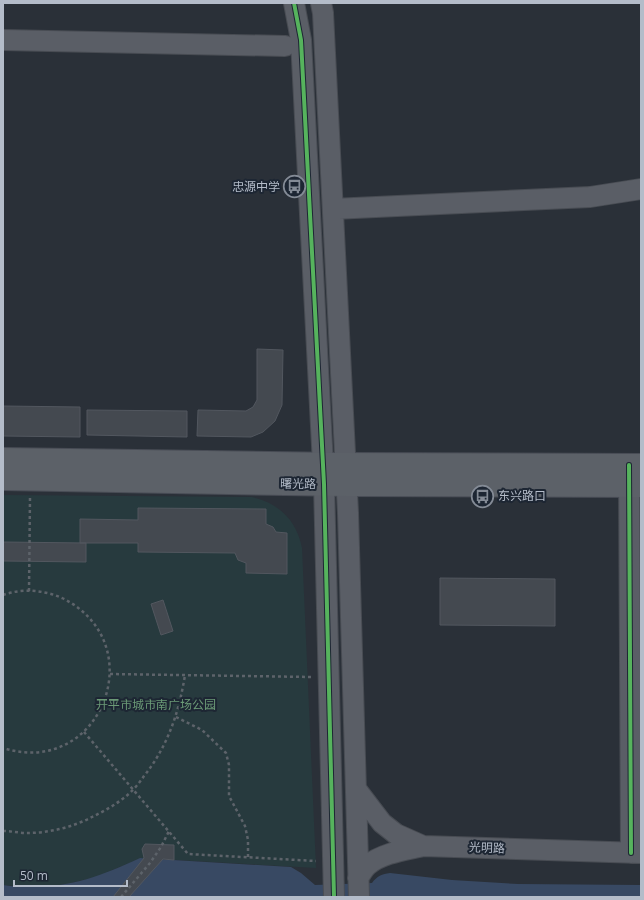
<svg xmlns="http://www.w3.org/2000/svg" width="644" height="900" font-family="'Open Sans','Noto Sans SC',sans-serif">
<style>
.green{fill:#273a3e}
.water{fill:#384963}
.building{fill:#444950;stroke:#52575f}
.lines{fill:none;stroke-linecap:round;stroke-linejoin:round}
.minor-casing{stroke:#484c53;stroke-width:22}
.major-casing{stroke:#484c55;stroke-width:24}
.path{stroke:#5d636a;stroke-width:2.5;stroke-dasharray:3 3;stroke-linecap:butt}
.minor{stroke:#5a5e66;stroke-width:20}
.major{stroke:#5c6168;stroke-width:22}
.cycleway-casing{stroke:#1d2633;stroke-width:6}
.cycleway{stroke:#56b35d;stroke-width:4}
.labels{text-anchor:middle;stroke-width:4;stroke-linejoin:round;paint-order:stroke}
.poi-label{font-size:12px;fill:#b4bcc9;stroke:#1d2633;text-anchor:end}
.street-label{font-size:12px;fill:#b4bcc9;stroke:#1d2633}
.park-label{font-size:12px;fill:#6b9a76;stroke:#1d2633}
</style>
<rect width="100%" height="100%" fill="#2a3038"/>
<!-- green -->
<path class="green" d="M 3,495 L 252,497 C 279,503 297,521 302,548 L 316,868 L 141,858 L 96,877 L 62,885 L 29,887 L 3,885 Z"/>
<!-- water -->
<path class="water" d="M 140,858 L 291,867 L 301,873 L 315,885 L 372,883 C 377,876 382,874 390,873 L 452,880 L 518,884 L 641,885 L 641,897 L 3,897 L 3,885 C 56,892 93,880 140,858 Z"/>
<!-- building -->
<path class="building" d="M 257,349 L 283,350 L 282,405 L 275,421 L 263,432 L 251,437 L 197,436 L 198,410 L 246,411 L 253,407 L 257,400 Z
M 3,406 L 80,407 L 80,437 L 3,436 Z
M 87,410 L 187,411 L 187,437 L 87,435 Z
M 138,508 L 266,509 L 266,524 L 273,527 L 276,532 L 287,533 L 287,574 L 246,573 L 246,563 L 238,560 L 235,553 L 138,552 L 138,543 L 80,543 L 80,519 L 138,520 Z
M 3,542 L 86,543 L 86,562 L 3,561 Z
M 440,578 L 555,579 L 555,626 L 440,625 Z
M 163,600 L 173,631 L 161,635 L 151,604 Z
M 145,844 L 174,845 L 174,860 L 163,859 L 129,897 L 113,897 L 144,858 L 142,849 Z"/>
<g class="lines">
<defs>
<path id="minor" d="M 294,3 L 301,40 L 324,484 L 334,897
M 321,3 L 323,13 L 348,513 L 359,897
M 3,40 L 285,46
M 333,209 L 590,197 L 641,189
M 629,469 L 631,853
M 356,789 L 382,823 L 396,834 L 423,846 L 641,853
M 358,878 C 361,874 364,868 368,865 C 382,853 406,850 423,846"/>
<path id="major" d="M 3,459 L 338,464 L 641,465
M 3,479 L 346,485 L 641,486"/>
</defs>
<!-- minor casing -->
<use href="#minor" class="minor-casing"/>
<!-- major casing -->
<use href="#major" class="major-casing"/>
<!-- path -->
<path class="path" d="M 29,591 L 30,497
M 3,595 C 22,588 44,590 62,598 C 154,643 101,779 3,748
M 110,674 L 311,677
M 176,717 L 202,730 L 226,753 L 229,765 L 229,796 L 245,826 L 248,840 L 248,857
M 84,732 L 188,854 L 316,861
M 3,831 C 11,831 19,833 27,833 C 49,833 73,827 92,817 C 102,812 112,807 121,800 C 130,794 138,785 144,776 C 168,746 179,712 185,675
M 121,897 L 150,863 L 161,847 L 169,831"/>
<!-- minor -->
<use href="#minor" class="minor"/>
<!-- major -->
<use href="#major" class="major"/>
<defs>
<path id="cycleway" d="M 294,3 L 301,40 L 324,484 L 334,897
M 629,465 L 631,853"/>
</defs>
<!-- cycleway casing -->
<use href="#cycleway" class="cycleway-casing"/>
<!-- cycleway -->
<use href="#cycleway" class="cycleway"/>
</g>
<!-- icons -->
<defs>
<symbol id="bus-ring" viewBox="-11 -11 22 22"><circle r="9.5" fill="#1d2633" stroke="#848b96" stroke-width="1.5"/><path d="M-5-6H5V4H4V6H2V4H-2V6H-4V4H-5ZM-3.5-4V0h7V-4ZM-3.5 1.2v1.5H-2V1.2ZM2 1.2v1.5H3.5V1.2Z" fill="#848b96"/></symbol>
</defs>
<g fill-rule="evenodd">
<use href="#bus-ring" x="282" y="174" width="25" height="25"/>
<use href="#bus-ring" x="470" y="484" width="25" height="25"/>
</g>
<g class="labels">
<!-- poi labels -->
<g class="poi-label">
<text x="280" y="191">忠源中学</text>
<text x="498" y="500" text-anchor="start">东兴路口</text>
</g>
<!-- street labels -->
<g class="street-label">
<text transform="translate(298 484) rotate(1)" y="4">曙光路</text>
<text transform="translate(487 848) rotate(2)" y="4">光明路</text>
</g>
<!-- park labels -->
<g class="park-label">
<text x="156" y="709">开平市城市南广场公园</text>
</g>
</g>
<!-- border -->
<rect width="644" height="900" fill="none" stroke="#b4bcc9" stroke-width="8"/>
<!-- scale -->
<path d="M14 880v6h113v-6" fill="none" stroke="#b4bcc9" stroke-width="2"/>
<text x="20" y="880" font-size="12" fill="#b4bcc9" stroke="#1d2633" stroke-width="3" paint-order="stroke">50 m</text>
</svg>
